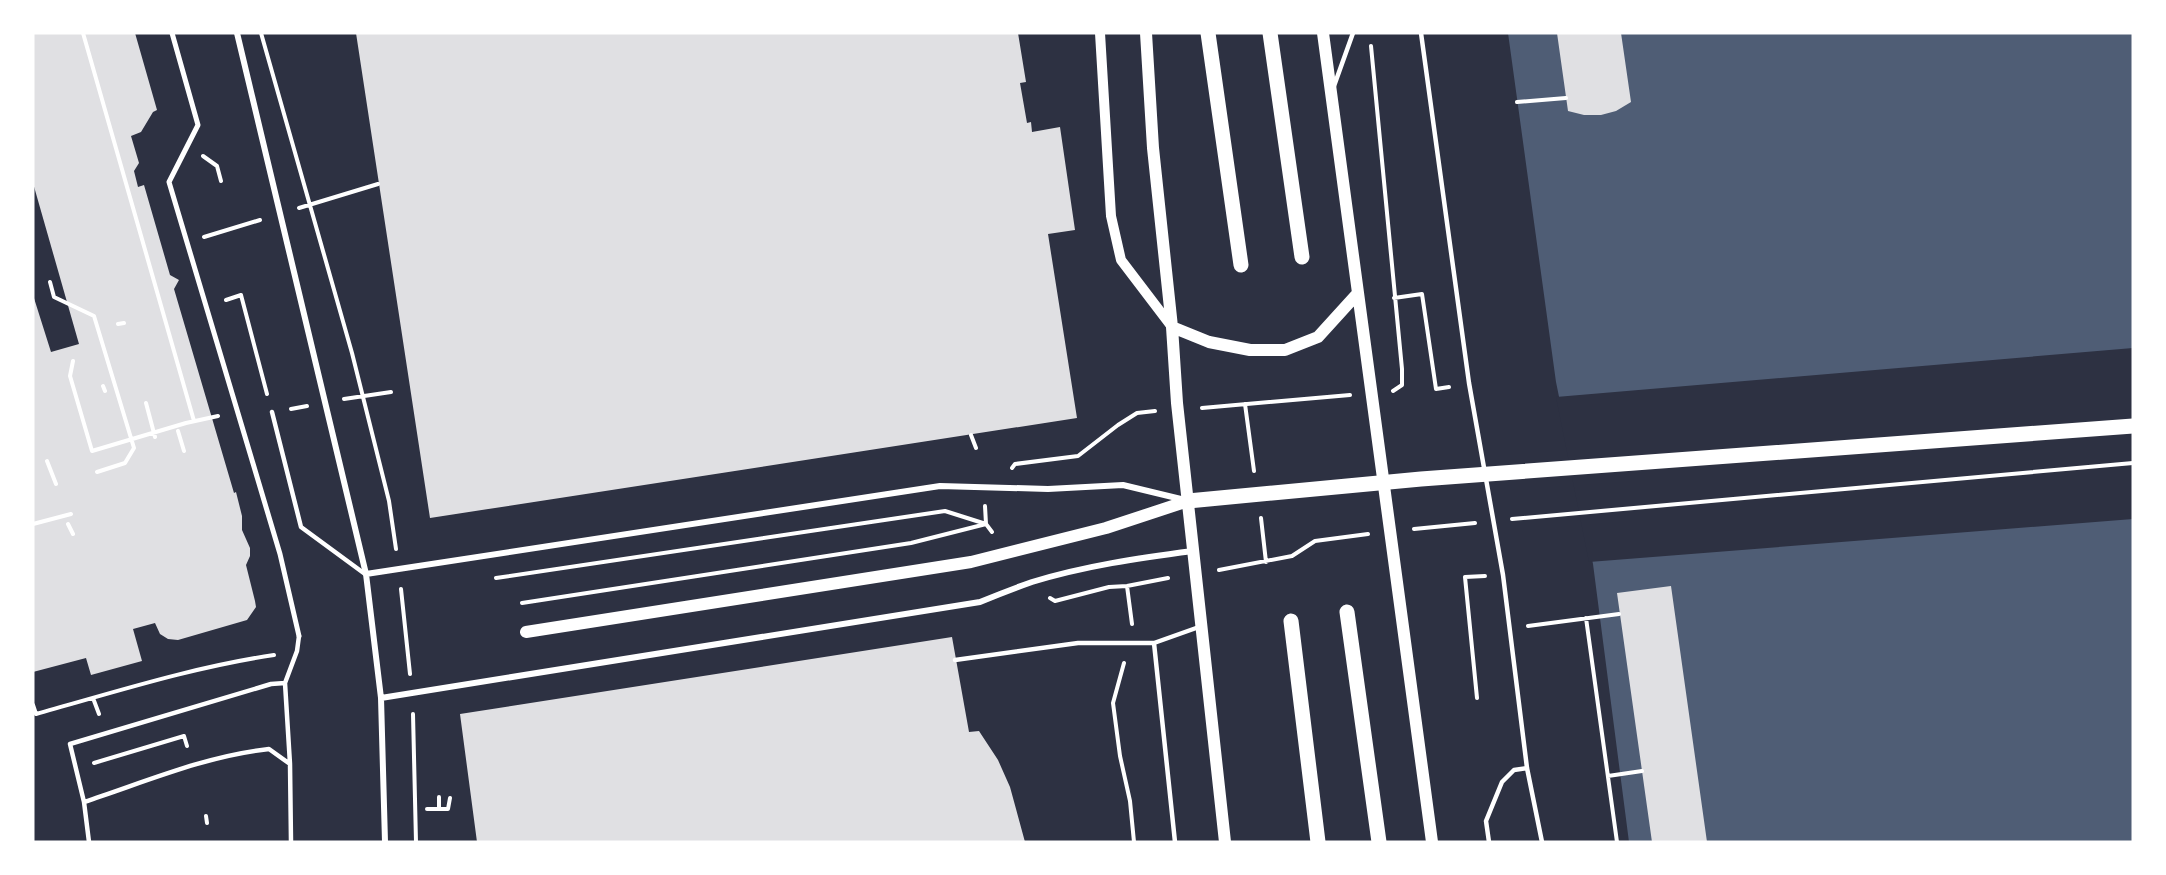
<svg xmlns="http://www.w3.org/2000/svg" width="2166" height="875" font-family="Manrope,sans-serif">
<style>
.water{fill:#4f5d75}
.pier{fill:#2d3142}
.building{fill:#e0e0e3}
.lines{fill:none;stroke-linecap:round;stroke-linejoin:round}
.path{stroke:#fff;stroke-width:4}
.service{stroke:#fff;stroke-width:4.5}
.pedestrian{stroke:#fff;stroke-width:5}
.minor{stroke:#fff;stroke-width:6}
.tertiary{stroke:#fff;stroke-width:10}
.secondary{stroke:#fff;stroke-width:12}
.primary{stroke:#fff;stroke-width:15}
</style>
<rect width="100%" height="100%" fill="#2d3142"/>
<!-- water -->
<path class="water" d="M 1508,33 L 2133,33 L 2133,842 L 1629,842 L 1593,564 L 1556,382 Z"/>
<!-- pier -->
<path class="pier" d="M 2133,348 L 2133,519 L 1589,562 L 1556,397 Z"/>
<!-- building -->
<path class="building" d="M 33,33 L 135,33 L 157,110 L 153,112 L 141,132 L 131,136 L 139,163 L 134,171 L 138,187 L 144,185 L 170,275 L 179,280 L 174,289 L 234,493 L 236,492 L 242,516 L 242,530 L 250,548 L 250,556 L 246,565 L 255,601 L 256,607 L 247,620 L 178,640 L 168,639 L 160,634 L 155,623 L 133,629 L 142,661 L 91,675 L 86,658 L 33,672 L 33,295 L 51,352 L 79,344 L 33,183 Z
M 356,33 L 1018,33 L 1026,82 L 1020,83 L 1027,123 L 1031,122 L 1032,132 L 1060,127 L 1075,230 L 1048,234 L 1077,418 L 430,518 Z
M 1557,33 L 1621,33 L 1631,102 L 1616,111 L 1601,115 L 1584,115 L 1568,111 Z
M 1671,586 L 1707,842 L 1652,842 L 1617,593 Z
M 952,637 L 969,732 L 979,731 L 998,760 L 1010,787 L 1025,842 L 477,842 L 460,714 Z"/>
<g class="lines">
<!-- path -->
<path class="path" d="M 83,33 L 194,421
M 261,33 L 352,353 L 389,501 L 396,549
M 1371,46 L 1402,369 L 1402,385 L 1393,391
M 1517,102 L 1566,98
M 203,156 L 217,166 L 221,181
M 299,208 L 378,184
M 204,237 L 260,220
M 50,282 L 54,297 L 94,316 L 134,448 L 125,463 L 97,472
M 1394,298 L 1422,294 L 1436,389 L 1449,387
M 226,300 L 241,295 L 267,394
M 118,324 L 124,323
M 73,361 L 70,376 L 92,451 L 186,423 L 218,416
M 103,386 L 105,391
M 344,399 L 391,392
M 146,403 L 155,437
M 1245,404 L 1254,471
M 1202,408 L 1350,395
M 291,409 L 307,406
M 178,431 L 184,451
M 971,435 L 976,448
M 47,461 L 56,484
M 1012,468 L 1015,464 L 1078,456 L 1118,425 L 1137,413 L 1155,411
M 985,506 L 986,524 L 992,532
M 1261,518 L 1266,562
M 1512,519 L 2133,463
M 33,524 L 71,514
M 68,524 L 73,534
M 1414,529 L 1475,523
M 1219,570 L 1292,556 L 1315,541 L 1368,534
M 496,578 L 945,511 L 986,524
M 1127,586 L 1132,624
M 401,589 L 410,674
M 1050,598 L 1055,601 L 1109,587 L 1127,586 L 1168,578
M 522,603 L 911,543 L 986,524
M 1586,618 L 1617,842
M 1528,626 L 1619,614
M 1124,663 L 1113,703 L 1120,756 L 1130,801 L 1134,842
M 93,698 L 99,714
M 1477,698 L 1465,577 L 1485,576
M 33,705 L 36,714 C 115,692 193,667 274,655
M 413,714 L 416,842
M 94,763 L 184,736 L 187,746
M 1608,776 L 1642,771
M 427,809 L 448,809 L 450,798
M 439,809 L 439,797
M 206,816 L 207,823"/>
<!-- service -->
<path class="service" d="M 1421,33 L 1469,383 L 1503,575 L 1527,768 L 1542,842
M 1334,86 L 1353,33
M 272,412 L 301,527 L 365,574
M 1154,643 L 1175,842
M 955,660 L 1078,643 L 1154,643 L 1199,627
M 290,764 L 285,683 L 297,651 L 299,636
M 84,802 L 70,744 L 271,684 L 285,683
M 89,842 L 84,802 C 145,782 205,756 269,749 L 290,764 L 291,842
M 1489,842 L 1486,821 L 1502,782 L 1514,770 L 1527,768"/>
<!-- pedestrian -->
<path class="pedestrian" d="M 172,33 L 198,125 L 169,182 L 280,554 L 299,636"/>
<!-- minor -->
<path class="minor" d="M 237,33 L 366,574 L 381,698 L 385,842
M 366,574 L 940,486 L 1048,489 L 1123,485 L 1185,500
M 381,698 L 980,602 C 997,595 1015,588 1032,582 C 1084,566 1139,558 1193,551"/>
<!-- tertiary -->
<path class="tertiary" d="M 1100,33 L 1111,216 L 1121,260 L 1172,327"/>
<!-- secondary -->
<path class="secondary" d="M 1146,33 L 1153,148 L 1172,327 L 1177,403 L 1225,842
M 1323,33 L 1432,842
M 1172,327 L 1209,342 L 1250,350 L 1285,350 L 1318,337 L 1358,293
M 526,632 L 971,562 L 1106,528 L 1188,501"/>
<!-- primary -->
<path class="primary" d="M 1208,33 L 1241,265
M 1270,33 L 1302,257
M 1188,501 L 1421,479 L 2133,426
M 1347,612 L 1379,842
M 1291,621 L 1318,842"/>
</g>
<!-- border -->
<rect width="2166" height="875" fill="none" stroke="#ffffff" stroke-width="69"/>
</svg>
